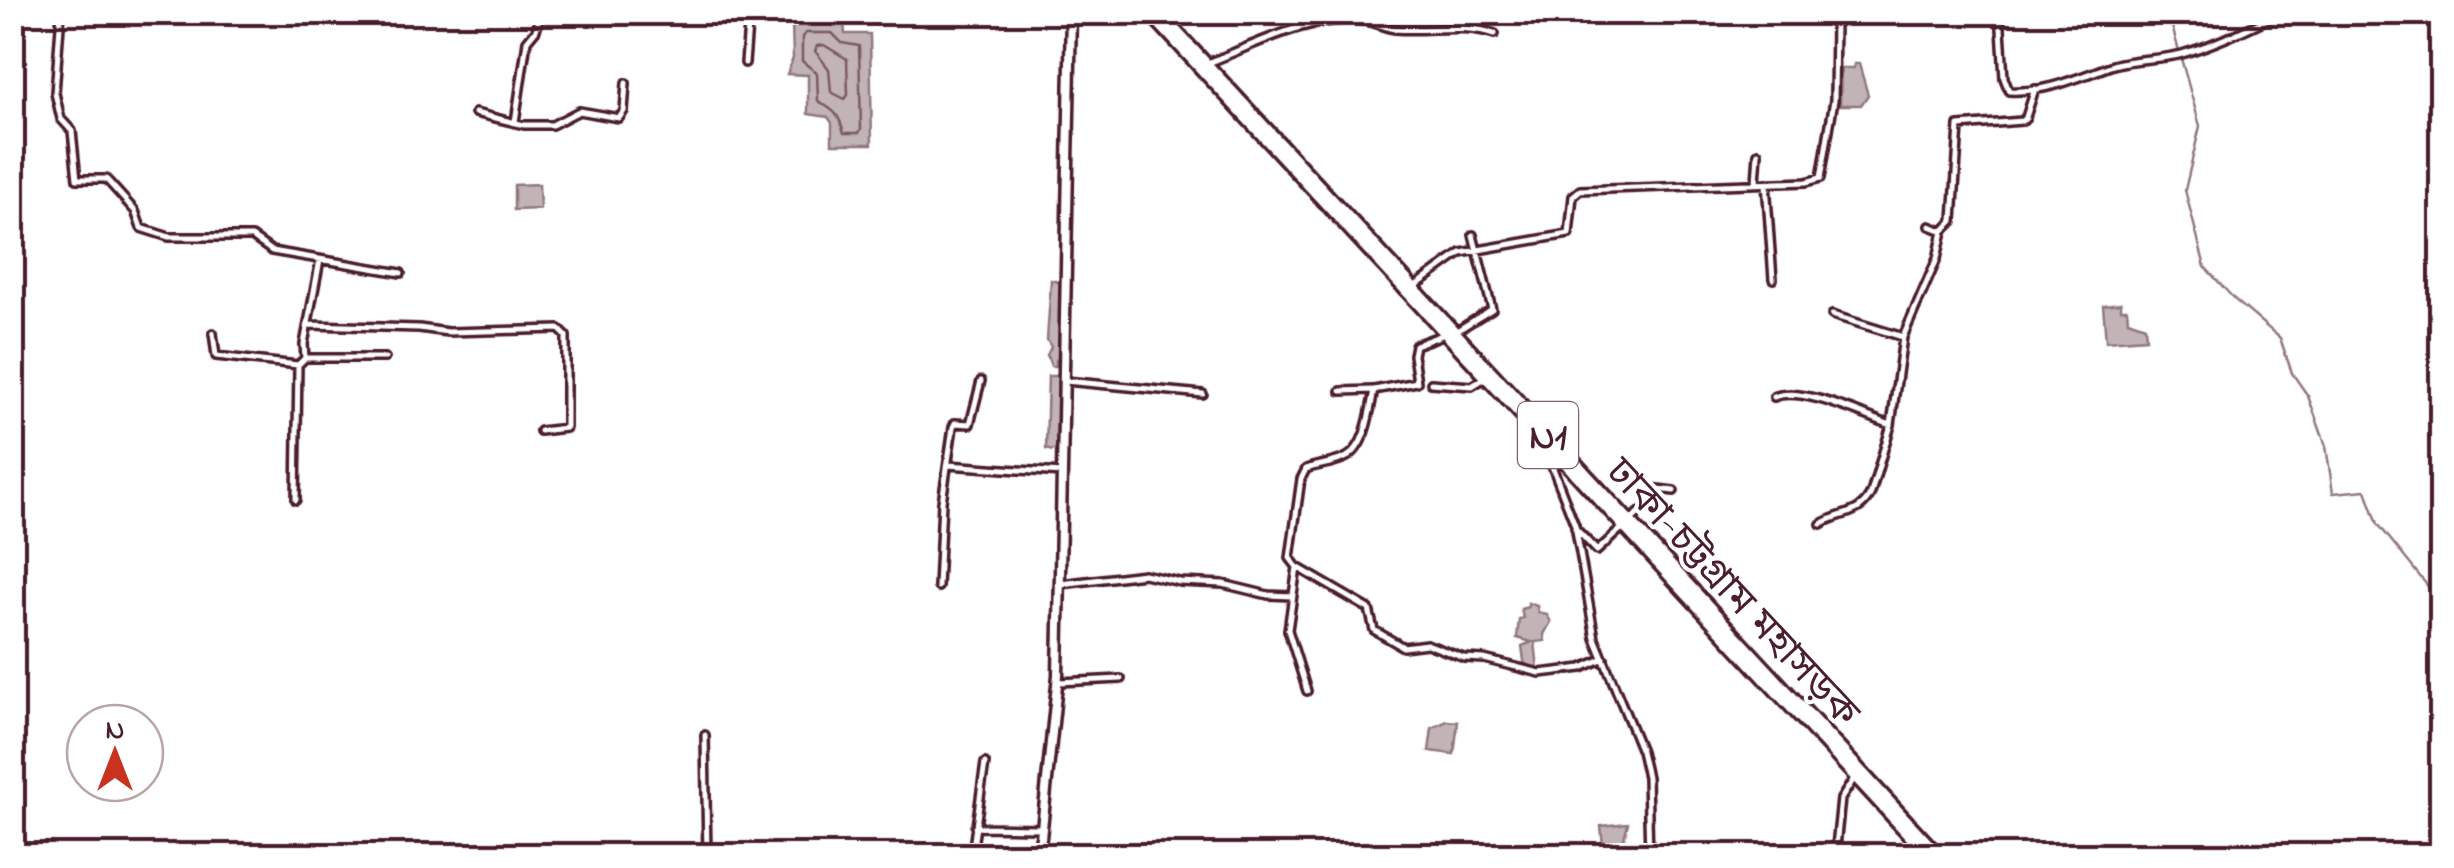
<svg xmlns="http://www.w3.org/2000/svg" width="2454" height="868" font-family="'Indie Flower','Noto Sans Bengali',sans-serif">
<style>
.water{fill:#c1b3b6;stroke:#91787e;stroke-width:2.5}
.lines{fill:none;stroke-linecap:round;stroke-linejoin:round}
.shore{stroke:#7a5a63;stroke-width:2.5}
.stream{stroke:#91787e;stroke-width:2.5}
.minor-casing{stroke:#4a1f2b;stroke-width:12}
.major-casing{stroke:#4a1f2b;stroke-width:15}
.highway-casing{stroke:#4a1f2b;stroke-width:16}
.minor{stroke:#fff;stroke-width:5}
.major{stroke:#fff;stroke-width:8}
.highway{stroke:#fff;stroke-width:9}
.labels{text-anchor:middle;stroke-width:8;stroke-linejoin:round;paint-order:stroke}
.shield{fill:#fff;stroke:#80626b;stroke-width:2.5}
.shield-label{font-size:38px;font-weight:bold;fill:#4a1f2b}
.street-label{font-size:40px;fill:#4a1f2b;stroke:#fff}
</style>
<rect width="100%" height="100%" fill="#fff"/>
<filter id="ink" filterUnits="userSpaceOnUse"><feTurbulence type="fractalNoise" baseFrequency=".01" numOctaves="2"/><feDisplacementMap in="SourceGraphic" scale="20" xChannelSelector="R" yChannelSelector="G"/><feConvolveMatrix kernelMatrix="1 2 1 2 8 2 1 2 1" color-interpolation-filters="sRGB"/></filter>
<g filter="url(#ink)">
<!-- water -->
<path class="water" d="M 844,22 L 845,34 L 870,34 L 872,144 L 832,144 L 832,123 L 828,117 L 808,114 L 808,75 L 787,74 L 793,58 L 792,23 Z
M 1854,64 L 1859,64 L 1868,95 L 1861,105 L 1840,105 L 1841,68 L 1854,68 Z
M 539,184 L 540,209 L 514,210 L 514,185 Z
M 1051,280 L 1062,283 L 1060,360 L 1056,360 L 1056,366 L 1051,366 L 1047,355 L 1051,347 L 1047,340 Z
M 2121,303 L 2121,309 L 2127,309 L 2128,320 L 2145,326 L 2146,338 L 2106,341 L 2103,305 Z
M 1048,376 L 1059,376 L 1057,448 L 1052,451 L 1046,449 Z
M 1528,603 L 1537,606 L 1538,612 L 1547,615 L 1551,622 L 1544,634 L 1545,641 L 1535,642 L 1538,669 L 1525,668 L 1522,646 L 1532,642 L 1517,638 L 1519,619 L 1523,618 L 1521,609 L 1528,607 Z
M 1447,721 L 1458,722 L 1454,754 L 1429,751 L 1432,728 Z
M 1628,823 L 1623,842 L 1625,855 L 1604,855 L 1601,826 Z"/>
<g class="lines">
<!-- shore -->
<path class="shore" d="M 806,33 L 832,33 L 842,43 L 859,46 L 861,129 L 859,133 L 844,133 C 839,114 835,111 818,101 L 817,73 L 802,61 L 802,37 Z
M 824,45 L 847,59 L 848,95 L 845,99 L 831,92 L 829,69 L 815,51 L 817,46 Z"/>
<!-- stream -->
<path class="stream" d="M 2168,12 L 2200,126 L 2185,190 L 2205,267 L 2234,299 L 2280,338 L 2292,373 L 2308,396 L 2326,446 L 2333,493 L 2366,490 L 2378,524 L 2438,599 L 2442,610"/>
<defs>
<path id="minor" d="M 61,12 L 55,93 L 61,119 L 72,131 L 77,179 L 106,179 L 135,211 L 141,228 L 169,237 L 252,237 L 272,251 L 401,273
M 1461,12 L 1462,27
M 2000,12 L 2004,78 L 2009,91 C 2046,93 2079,77 2113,65 C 2135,58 2160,60 2182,54 C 2217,44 2249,28 2282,12
M 541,14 L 566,15
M 745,63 L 749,12
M 1208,63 C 1257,44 1311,14 1365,21 C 1375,22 1385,28 1395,29 C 1430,32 1461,23 1495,34
M 475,113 L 524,125 L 552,125 L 579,111 L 619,118 L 624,111 L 626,83
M 515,122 L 527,41 L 536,30 L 541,12
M 1756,182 L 1758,153
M 1766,183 L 1773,279
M 1930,226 L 1943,231
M 1414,287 L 1461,253 L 1569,234 L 1573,196 L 1580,190 L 1806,182 L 1821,178 L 1834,100 L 1835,19
M 1832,315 L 1903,337
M 309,325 L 419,328 L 448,332 L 559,329 L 566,336 L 566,428 L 540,431
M 1455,332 L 1492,309 L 1473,235
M 213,333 L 216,356 L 298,365
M 1445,334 L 1415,345 L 1413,355 L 1417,382 L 1374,390 C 1370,410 1366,447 1347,457 C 1334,464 1319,464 1306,469 L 1301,479 L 1290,558 L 1297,567 L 1369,609 L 1374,630 L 1403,647 L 1427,644 L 1464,658 L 1484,659 L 1540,673 L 1582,668 L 1604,658
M 305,358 L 385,358
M 1065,381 L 1203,394
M 1431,383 L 1472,386 L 1485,378
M 1341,391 L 1373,390
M 1774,397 C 1800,385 1862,415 1891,425
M 1554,451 L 1550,461 L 1575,525 L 1595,638 L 1641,751 L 1647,777 L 1649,856
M 948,465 L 1062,473
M 296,500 L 298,365 L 305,358 L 304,344 L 320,260
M 1631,520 L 1647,506 L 1650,488 L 1674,491
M 1821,524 C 1840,512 1861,516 1871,493 L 1891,425 L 1903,337 L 1937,259 L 1943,231 L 1953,221 L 1959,126 L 2022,121 L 2026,117 L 2035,89
M 1575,528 L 1597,551 L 1622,528
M 1297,567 L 1288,630 L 1307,691
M 1061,584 L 1144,574 L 1180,582 L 1223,584 L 1268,595 L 1292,596
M 938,587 L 942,502 L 953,427 L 955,423 L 970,424 L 981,381
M 1059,682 L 1121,679
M 705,735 L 707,856
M 975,827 L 1042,828
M 983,856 L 973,847 L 985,763
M 1835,856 L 1841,799 L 1855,777"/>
<path id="major" d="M 1035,856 L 1041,838 L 1058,675 L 1071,12"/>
<path id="highway" d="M 1148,12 L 1928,856
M 1159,12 L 1940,856"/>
</defs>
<!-- minor casing -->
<use href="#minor" class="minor-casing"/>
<!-- major casing -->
<use href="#major" class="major-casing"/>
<!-- highway casing -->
<use href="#highway" class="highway-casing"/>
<!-- minor -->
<use href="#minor" class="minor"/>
<!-- major -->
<use href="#major" class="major"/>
<!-- highway -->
<use href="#highway" class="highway"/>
</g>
</g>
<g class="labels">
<!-- shield labels -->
<rect class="shield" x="1518" y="402" width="60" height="66" rx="8"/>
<g class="shield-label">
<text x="1548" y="448">N1</text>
</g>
<!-- street labels -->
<g class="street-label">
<text transform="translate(1734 591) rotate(47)" y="14">ঢাকা-চট্টগ্রাম মহাসড়ক</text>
</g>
</g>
<!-- margin -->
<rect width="2454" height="868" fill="none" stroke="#fff" stroke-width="50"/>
<rect x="25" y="25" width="2404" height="818" fill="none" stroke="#4a1f2b" stroke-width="4" filter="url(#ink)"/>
<!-- north arrow -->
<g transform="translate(115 753)"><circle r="48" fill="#ffffff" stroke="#b7a5aa" stroke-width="2.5"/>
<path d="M0-8L18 38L0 25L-18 38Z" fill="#c8321e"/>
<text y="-15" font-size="28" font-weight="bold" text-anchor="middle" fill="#4a1f2b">N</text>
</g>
</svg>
